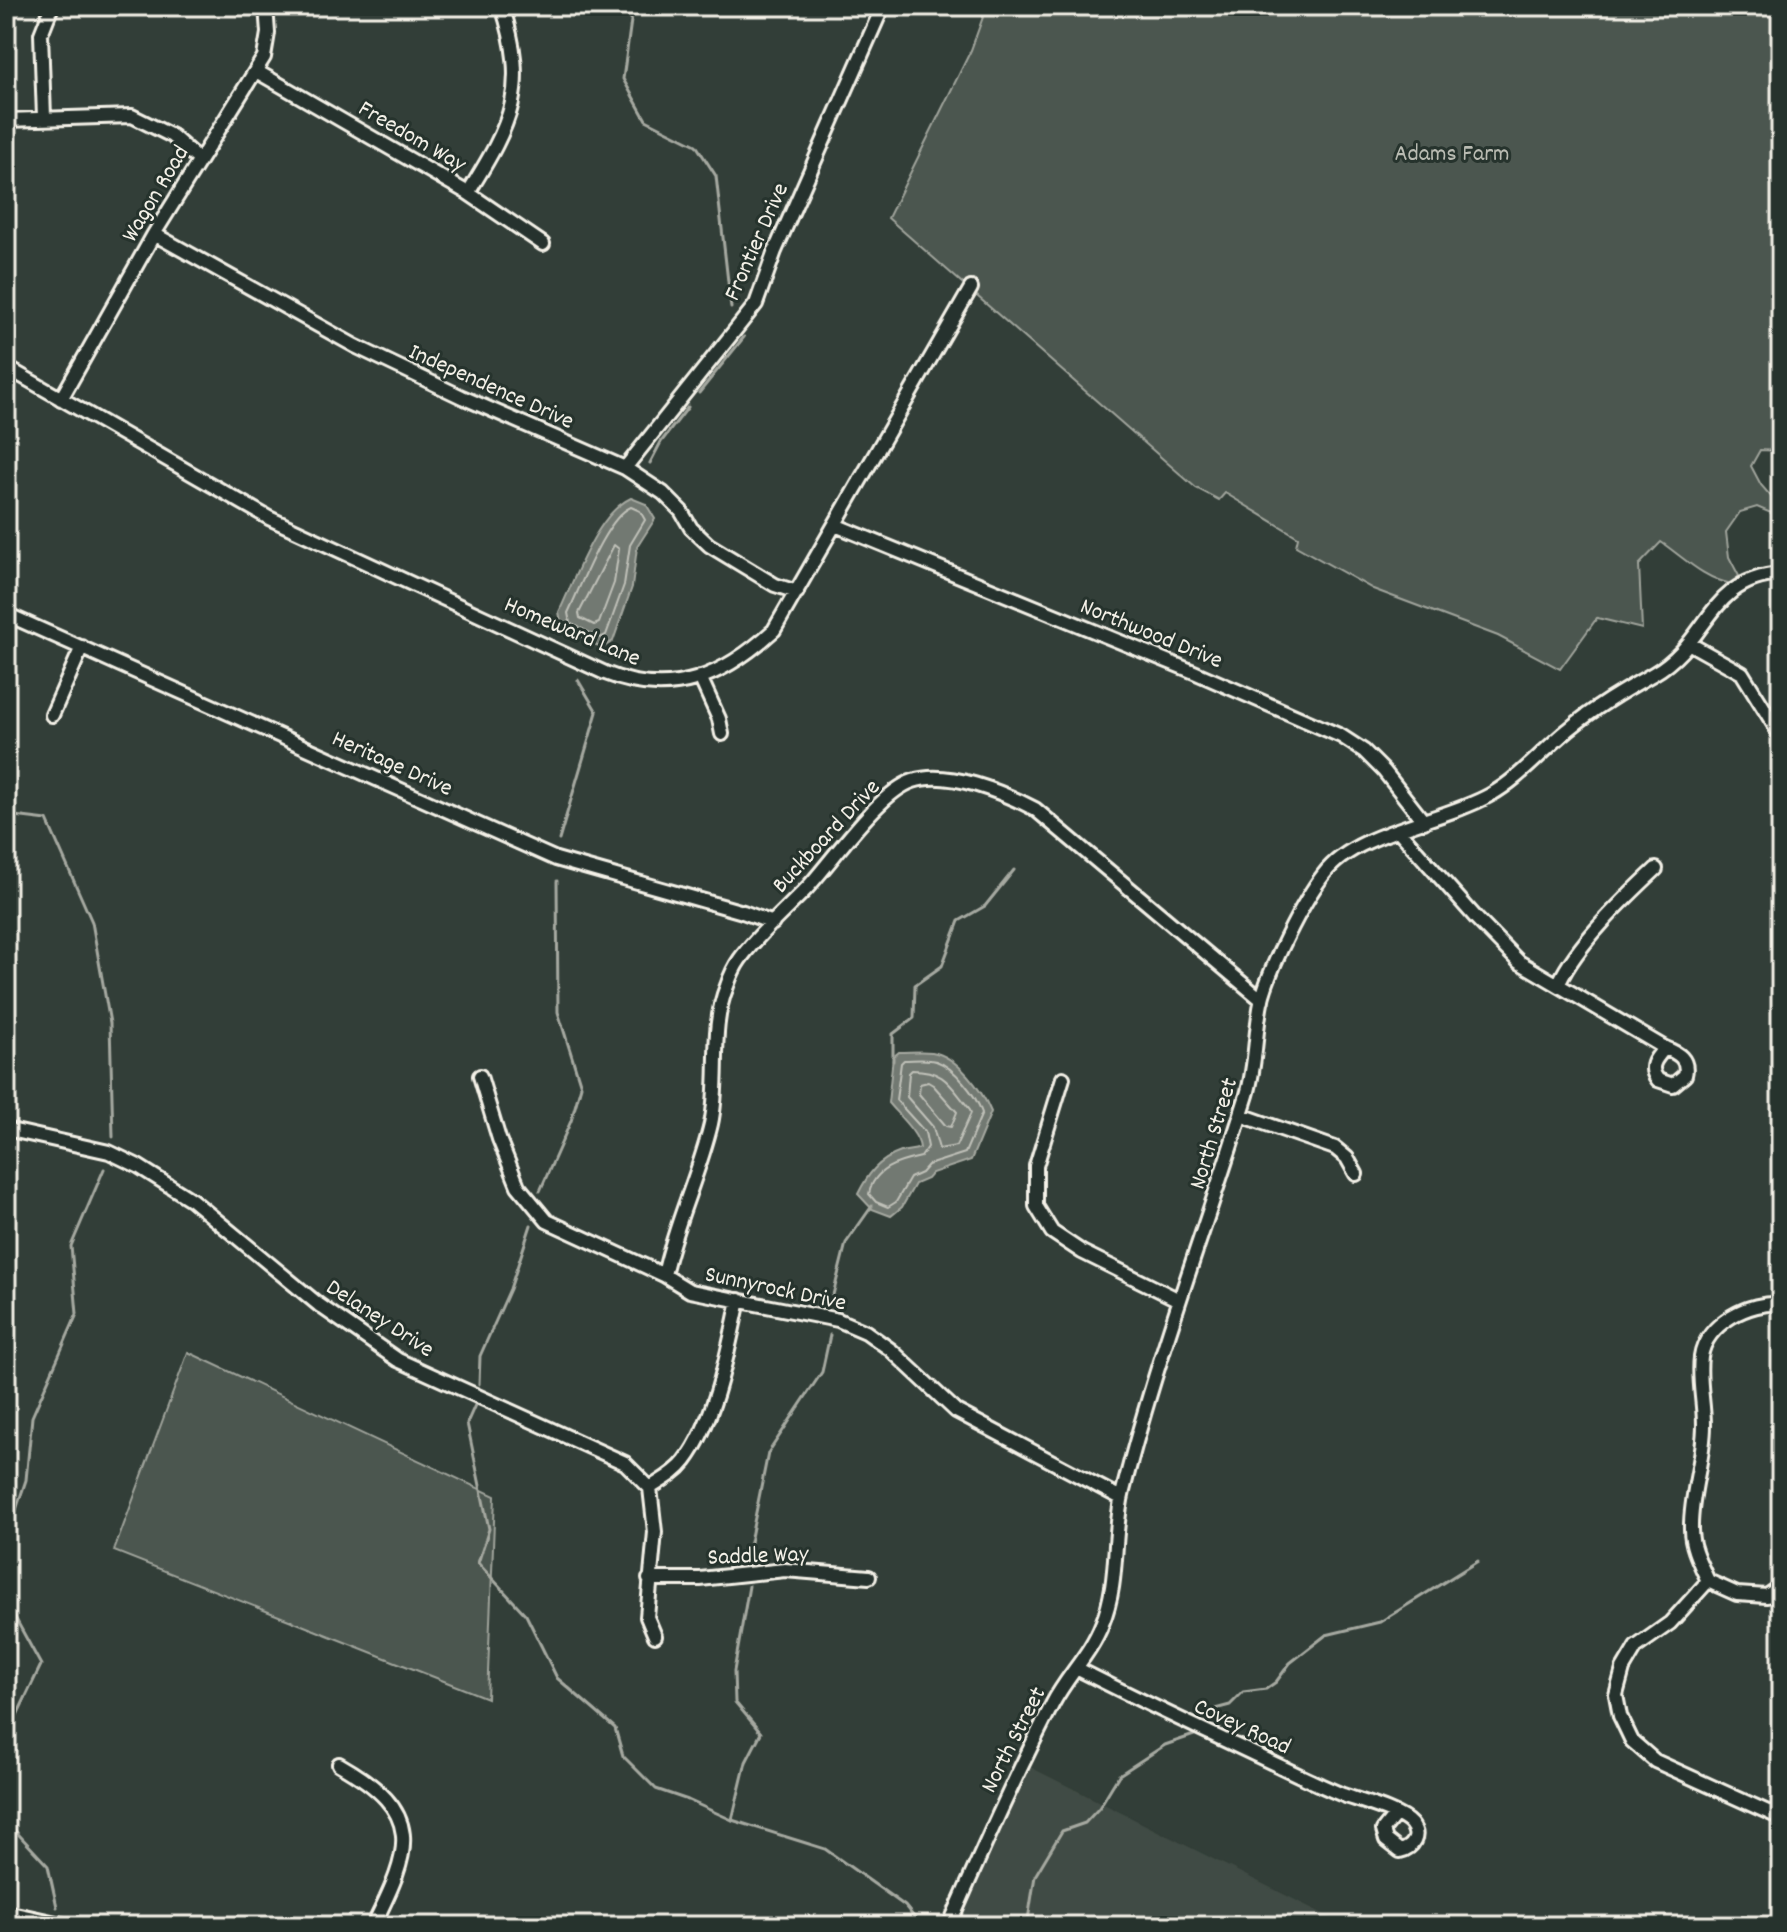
<svg xmlns="http://www.w3.org/2000/svg" width="1787" height="1932" font-family="Dekko,sans-serif">
<style>
.built{fill:#404b44}
.green{fill:#4c564f;stroke:#a0a49c;stroke-width:2}
.water{fill:#727972;stroke:#a6a9a1;stroke-width:2}
.lines{fill:none;stroke-linecap:round;stroke-linejoin:round}
.shore{stroke:#c0c1b9;stroke-width:2}
.stream{stroke:#a6a9a1;stroke-width:3}
.minor-casing{stroke:#f4f1e8;stroke-width:18}
.minor{stroke:#26332d;stroke-width:12}
.labels{text-anchor:middle;stroke-width:6;stroke-linejoin:round;paint-order:stroke}
.street-label{font-size:24px;fill:#f4f1e8;stroke:#26332d}
.park-label{font-size:24px;fill:#b9bbb2;stroke:#26332d}
</style>
<rect width="100%" height="100%" fill="#323e38"/>
<filter id="ink" filterUnits="userSpaceOnUse"><feTurbulence type="fractalNoise" baseFrequency=".0125" numOctaves="2"/><feDisplacementMap in="SourceGraphic" scale="16" xChannelSelector="R" yChannelSelector="G"/><feConvolveMatrix kernelMatrix="1 2 1 2 8 2 1 2 1" color-interpolation-filters="sRGB"/></filter>
<g filter="url(#ink)">
<!-- built -->
<path class="built" d="M 1028,1766 L 1347,1926 L 955,1926 Z"/>
<!-- green -->
<path class="green" d="M 987,6 L 1781,6 L 1781,451 L 1760,450 L 1751,466 L 1761,485 L 1781,508 L 1781,524 L 1776,515 L 1757,507 L 1740,512 L 1726,532 L 1729,557 L 1739,576 L 1732,584 C 1704,579 1684,558 1661,542 L 1639,565 L 1642,629 L 1597,618 L 1560,669 L 1498,636 L 1373,589 L 1296,546 L 1298,537 L 1225,493 L 1219,500 L 1196,488 L 888,218 L 971,50 Z
M 188,1352 L 495,1496 L 487,1698 L 114,1551 Z"/>
<!-- water -->
<path class="water" d="M 631,498 L 646,504 L 655,519 L 637,547 L 632,587 L 613,641 L 602,648 L 562,627 L 559,612 C 575,579 597,513 631,498 Z
M 899,1052 C 910,1052 922,1051 932,1052 C 957,1056 982,1090 991,1112 L 971,1160 L 932,1173 L 927,1179 L 915,1184 L 902,1207 L 891,1216 L 872,1209 L 858,1194 C 868,1174 878,1160 901,1152 C 908,1150 913,1151 920,1148 C 919,1134 898,1115 888,1103 L 893,1057 Z"/>
<g class="lines">
<!-- shore -->
<path class="shore" d="M 631,507 L 640,511 L 645,520 L 630,545 L 624,585 L 606,635 L 600,638 L 570,623 L 568,613 C 580,588 606,517 631,507 Z
M 614,545 L 619,549 L 614,583 L 599,623 L 594,625 L 580,618 L 579,613 Z
M 904,1060 C 914,1060 926,1058 936,1061 C 954,1067 976,1095 982,1113 L 965,1153 L 928,1165 L 921,1173 L 910,1178 L 896,1202 L 888,1207 L 876,1202 L 869,1194 C 874,1168 898,1162 921,1157 L 928,1147 L 925,1132 L 896,1100 L 901,1063 Z
M 912,1070 C 945,1070 950,1085 969,1108 L 971,1113 L 956,1146 L 939,1149 L 933,1127 L 907,1097 L 909,1073 Z
M 928,1082 L 933,1085 L 957,1112 L 951,1127 L 946,1126 L 919,1094 L 920,1084 Z"/>
<!-- stream -->
<path class="stream" d="M 633,6 L 623,79 L 646,120 L 696,145 L 716,176 L 731,308
M 699,393 L 744,337
M 650,463 L 661,442 L 688,407
M 6,815 L 47,820 L 92,922 L 110,1023 L 113,1137
M 559,840 L 597,712 L 578,680
M 893,1061 L 893,1034 L 914,1018 L 915,985 L 942,966 L 959,921 L 985,906 L 1014,870
M 540,1191 L 571,1121 L 581,1086 L 558,1012 L 557,881
M 832,1299 L 846,1243 L 872,1206
M 479,1384 L 480,1356 L 510,1289 L 531,1225
M 475,1405 L 467,1423 L 489,1529 L 478,1563 L 526,1615 L 557,1678 L 615,1728 L 623,1756 L 656,1789 L 688,1800 L 732,1820 L 825,1849 L 905,1906 L 917,1921
M 6,1540 L 26,1480 L 32,1417 L 77,1314 L 71,1246 L 104,1169
M 746,1562 L 768,1453 L 822,1372 L 830,1335
M 6,1601 L 41,1665 L 8,1734 L 7,1822 L 48,1866 L 57,1907
M 1207,1716 L 1215,1709 L 1230,1705 L 1243,1692 L 1266,1689 L 1276,1682 L 1290,1663 L 1326,1635 L 1380,1622 L 1478,1561
M 732,1820 L 746,1762 L 761,1733 L 735,1702 L 734,1671 L 749,1586
M 1027,1926 L 1035,1876 L 1062,1831 L 1085,1823 L 1099,1808 L 1119,1775 L 1165,1745 L 1194,1735"/>
<defs>
<path id="minor" d="M 256,71 L 468,193 L 543,244
M 44,117 L 41,34 L 52,6
M 6,120 L 132,116 L 172,136 L 199,160
M 468,193 C 512,122 529,89 502,6
M 154,234 L 355,346 L 462,397 L 625,468 L 663,493 L 681,511 L 691,528 L 709,545 L 775,585 L 797,592
M 6,367 L 269,518 L 605,673 C 672,700 724,676 774,630 L 971,288
M 61,399 L 154,234 L 264,57 L 268,33 L 266,6
M 625,468 L 756,304 L 775,251 L 883,6
M 835,525 L 1194,672 L 1341,736 L 1364,751 L 1384,771 L 1424,822
M 6,614 L 556,859 L 743,912 L 773,923
M 1690,644 L 1742,673 L 1781,736
M 700,677 L 719,719 L 722,734
M 52,715 L 82,647
M 1399,831 L 1477,919 L 1519,962 L 1665,1048
M 1559,983 C 1576,945 1625,898 1656,869
M 1665,1048 C 1678,1053 1689,1059 1685,1075 L 1673,1085 L 1658,1080 C 1647,1067 1656,1058 1665,1048 Z
M 480,1076 L 499,1139 L 518,1186 L 547,1221 L 664,1275 L 690,1291 L 838,1320 L 866,1332 L 891,1350 L 956,1411 L 1121,1498
M 1063,1078 L 1036,1166 L 1036,1206 L 1052,1232 L 1082,1252 L 1179,1300
M 1241,1115 L 1335,1148 L 1347,1158 L 1356,1174
M 6,1129 L 109,1152 L 138,1166 L 192,1200 L 319,1305 L 398,1360 L 625,1463 L 650,1488 L 655,1532 L 647,1617 L 655,1636
M 664,1275 C 675,1223 699,1175 711,1124 C 721,1078 709,1030 727,986 C 730,977 735,966 740,959 C 759,933 785,911 807,888 C 833,860 879,792 913,781 C 948,769 1004,793 1035,809 L 1262,1000
M 1781,1304 C 1750,1301 1706,1323 1701,1357 C 1698,1380 1704,1402 1704,1425 C 1704,1460 1690,1495 1691,1529 C 1691,1548 1701,1565 1708,1581 L 1737,1594 L 1767,1596 L 1781,1586
M 650,1488 C 662,1480 676,1473 685,1461 C 716,1420 728,1350 739,1300
M 649,1579 L 700,1579 L 785,1570 L 869,1577
M 1708,1581 L 1670,1623 L 1636,1647 L 1623,1669 L 1616,1695 L 1620,1716 L 1632,1741 L 1655,1761 L 1781,1818
M 1076,1668 C 1135,1698 1194,1726 1254,1754 C 1284,1768 1313,1783 1343,1795 C 1360,1801 1401,1812 1411,1824 C 1421,1836 1413,1848 1400,1851 L 1386,1840 L 1383,1830 L 1395,1815
M 339,1764 C 425,1813 412,1848 373,1926
M 6,1912 L 70,1926
M 949,1926 C 982,1851 1015,1776 1053,1703 C 1067,1676 1091,1653 1102,1624 C 1120,1581 1112,1535 1123,1491 C 1157,1356 1206,1227 1247,1095 C 1256,1065 1255,1033 1261,1003 C 1268,970 1303,901 1324,874 C 1356,831 1442,822 1490,795 C 1519,779 1542,751 1568,730 C 1594,708 1623,691 1653,674 C 1710,642 1707,579 1781,574"/>
</defs>
<!-- minor casing -->
<use href="#minor" class="minor-casing"/>
<!-- minor -->
<use href="#minor" class="minor"/>
</g>
</g>
<g class="labels">
<!-- street labels -->
<g class="street-label">
<text transform="translate(413 135) rotate(30)" y="8">Freedom Way</text>
<text transform="translate(154 193) rotate(-59)" y="8">Wagon Road</text>
<text transform="translate(755 241) rotate(-66)" y="8">Frontier Drive</text>
<text transform="translate(492 385) rotate(24)" y="8">Independence Drive</text>
<text transform="translate(573 630) rotate(23)" y="8">Homeward Lane</text>
<text transform="translate(1152 632) rotate(22)" y="8">Northwood Drive</text>
<text transform="translate(393 762) rotate(24)" y="8">Heritage Drive</text>
<text transform="translate(825 835) rotate(-47)" y="8">Buckboard Drive</text>
<text transform="translate(1212 1133) rotate(-73)" y="8">North Street</text>
<text transform="translate(776 1287) rotate(12)" y="8">Sunnyrock Drive</text>
<text transform="translate(381 1317) rotate(33)" y="8">Delaney Drive</text>
<text transform="translate(758 1554) rotate(-2)" y="8">Saddle Way</text>
<text transform="translate(1243 1725) rotate(25)" y="8">Covey Road</text>
<text transform="translate(1012 1739) rotate(-63)" y="8">North Street</text>
</g>
<!-- park labels -->
<g class="park-label">
<text x="1452" y="160">Adams Farm</text>
</g>
</g>
<!-- margin -->
<rect width="1787" height="1932" fill="none" stroke="#26332d" stroke-width="32"/>
<rect x="16" y="16" width="1755" height="1900" fill="none" stroke="#f4f1e8" stroke-width="3" filter="url(#ink)"/>
</svg>
